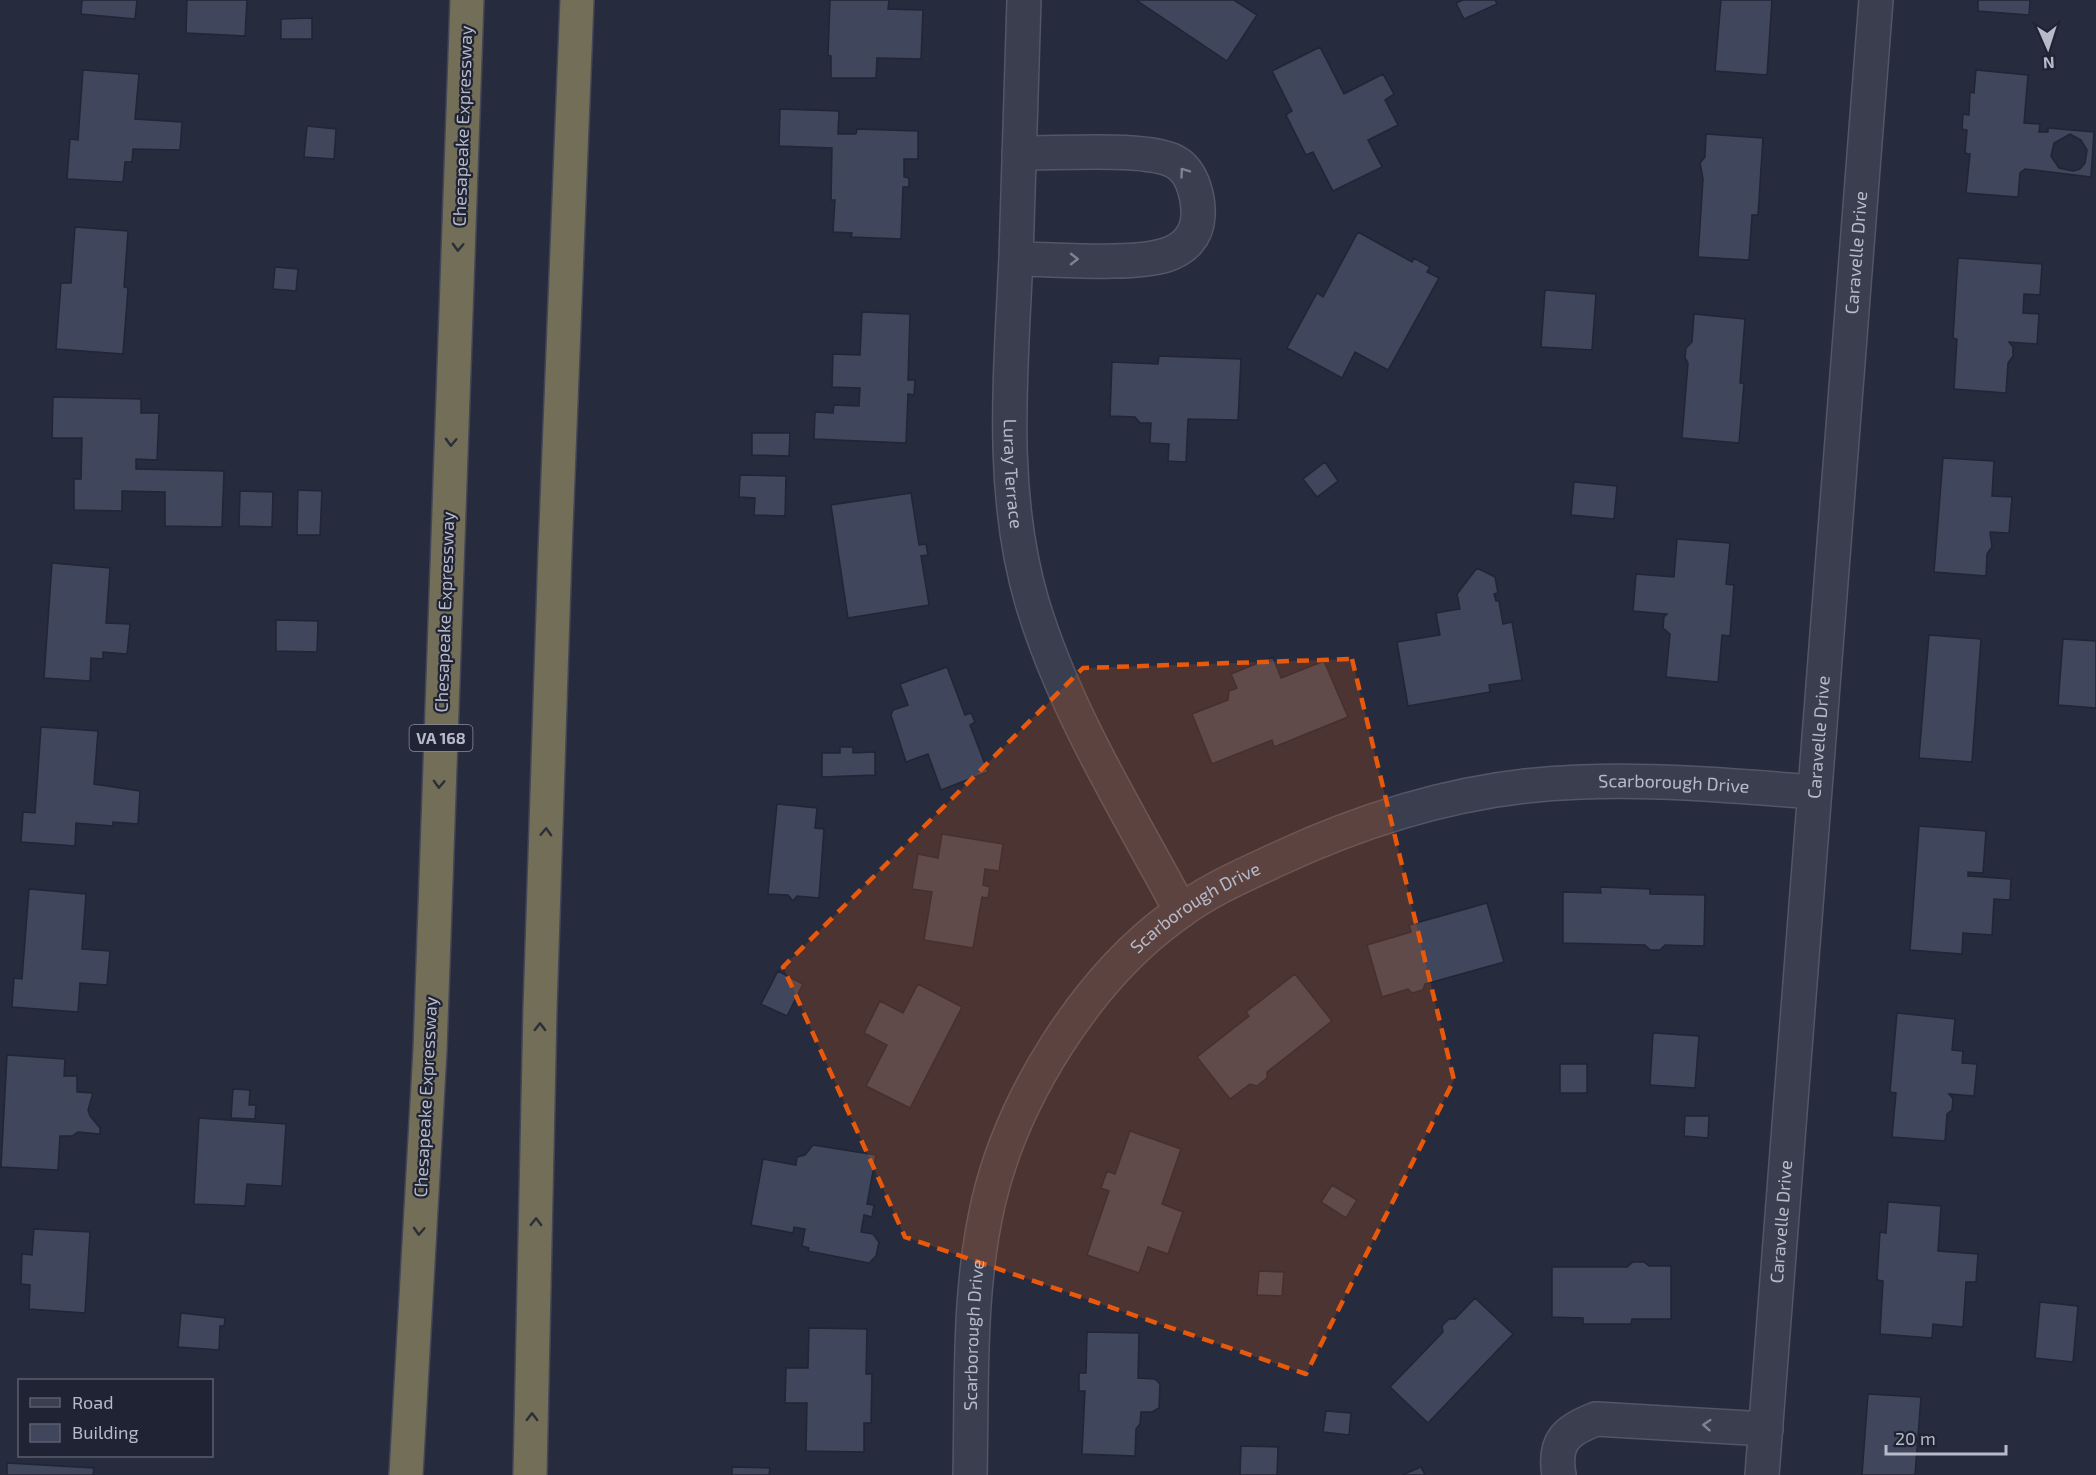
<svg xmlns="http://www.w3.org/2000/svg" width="2096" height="1475" font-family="'Exo 2',sans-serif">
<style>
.building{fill:#40465b;stroke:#212535;stroke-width:1.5;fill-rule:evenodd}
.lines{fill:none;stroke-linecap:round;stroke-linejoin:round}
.minor-casing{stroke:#525666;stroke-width:36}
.highway-casing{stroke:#424656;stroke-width:36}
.minor{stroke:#3a3e4e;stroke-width:33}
.highway{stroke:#736e57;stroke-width:33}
.oneway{stroke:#7e8292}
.oneway2{stroke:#2c2e38}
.marked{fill:#e8590c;fill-opacity:0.2;stroke:#e8590c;stroke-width:4.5;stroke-dasharray:12 8;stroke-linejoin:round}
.labels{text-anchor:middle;stroke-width:4.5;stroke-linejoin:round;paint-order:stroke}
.shield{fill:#1f2333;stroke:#898d9c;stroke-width:1.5}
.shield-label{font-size:16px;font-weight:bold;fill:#b6bac9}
.street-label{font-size:18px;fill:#b6bac9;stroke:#1f2333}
</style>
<rect width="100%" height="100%" fill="#262b3e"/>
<!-- building -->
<path class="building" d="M 82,0 L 137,0 L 135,19 L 81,14 Z
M 187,0 L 247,0 L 245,36 L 186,33 Z
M 830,0 L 889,0 L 888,9 L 923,10 L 921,59 L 877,58 L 876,78 L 831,78 L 831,56 L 828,55 Z
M 1136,0 L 1234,0 L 1257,15 L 1227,61 Z
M 1463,0 L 1495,0 L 1497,4 L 1464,19 L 1456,3 Z
M 1721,0 L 1772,0 L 1767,75 L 1715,71 Z
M 1978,0 L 2030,0 L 2029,15 L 1978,11 Z
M 312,18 L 312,39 L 281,39 L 281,19 Z
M 1320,47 L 1344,94 L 1383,74 L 1394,94 L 1385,100 L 1398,125 L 1368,140 L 1382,167 L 1333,191 L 1313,152 L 1306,155 L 1286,115 L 1292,111 L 1272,71 Z
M 83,70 L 139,74 L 135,119 L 182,122 L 180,150 L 133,149 L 132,162 L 125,162 L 123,182 L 67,179 L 70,139 L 78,140 Z
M 1976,70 L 2028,75 L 2024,123 L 2040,124 L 2039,132 L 2048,132 L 2048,128 L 2094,132 L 2091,177 L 2025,169 L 2020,173 L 2018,197 L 1966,193 L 1970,154 L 1965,153 L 1967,130 L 1962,129 L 1963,114 L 1969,115 L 1970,92 L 1974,93 ZM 2070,134 L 2081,140 L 2087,150 L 2085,163 L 2080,169 L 2073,171 L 2059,168 L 2051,156 L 2054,143 Z
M 780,109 L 839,111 L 838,134 L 856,134 L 857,129 L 918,131 L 918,159 L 904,159 L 904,177 L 909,178 L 909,187 L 903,187 L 901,239 L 851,237 L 852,233 L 833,232 L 835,200 L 831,200 L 832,148 L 779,146 Z
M 307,126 L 336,129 L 334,159 L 304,157 Z
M 1706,134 L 1763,138 L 1758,215 L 1752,215 L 1749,260 L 1698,257 L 1703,179 L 1700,163 L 1705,157 Z
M 75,227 L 128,231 L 124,287 L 128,288 L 123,354 L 56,349 L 61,283 L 71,283 Z
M 1358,232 L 1412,262 L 1414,258 L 1430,267 L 1427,272 L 1439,278 L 1388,370 L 1355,352 L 1342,378 L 1287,348 L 1317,293 L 1323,297 Z
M 1958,258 L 2042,264 L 2040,295 L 2024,294 L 2023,313 L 2039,314 L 2037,344 L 2009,342 L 2013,347 L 2013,356 L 2008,363 L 2006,393 L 1954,389 L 1957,339 L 1953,338 Z
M 275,267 L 298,269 L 296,291 L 273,289 Z
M 1545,290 L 1596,294 L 1592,350 L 1541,347 Z
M 862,312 L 910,314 L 908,380 L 915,380 L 914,395 L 908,394 L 906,443 L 814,439 L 815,412 L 833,413 L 834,405 L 859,406 L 860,388 L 832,387 L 833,354 L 860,355 Z
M 1694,314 L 1745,319 L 1740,383 L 1744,383 L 1739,443 L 1682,438 L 1688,363 L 1685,358 L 1686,348 L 1692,342 Z
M 1159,356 L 1241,359 L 1238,420 L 1188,419 L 1186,462 L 1168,461 L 1169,444 L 1150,443 L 1151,423 L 1140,423 L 1135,417 L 1110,416 L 1112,362 L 1158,364 Z
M 53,397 L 141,399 L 141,413 L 159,413 L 157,460 L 136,459 L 136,469 L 224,471 L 222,527 L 165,526 L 165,492 L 122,491 L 122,511 L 74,510 L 74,479 L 81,479 L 82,438 L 52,438 Z
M 752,433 L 790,433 L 789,456 L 752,455 Z
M 1943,458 L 1994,461 L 1992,496 L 2012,497 L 2009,533 L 1990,532 L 1992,547 L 1987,554 L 1986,576 L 1934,572 Z
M 1325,462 L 1338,481 L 1317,497 L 1303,479 Z
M 740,475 L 786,476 L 785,516 L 754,515 L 755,498 L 739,497 Z
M 1574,482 L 1617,486 L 1614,519 L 1571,515 Z
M 298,490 L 322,491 L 320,535 L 297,535 Z
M 240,491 L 273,492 L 272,527 L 239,526 Z
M 911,493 L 919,545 L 926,544 L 928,555 L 921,556 L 929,605 L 848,618 L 831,505 Z
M 1677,539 L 1730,543 L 1726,584 L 1734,585 L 1730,636 L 1722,635 L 1718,682 L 1666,677 L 1670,634 L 1663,628 L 1664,617 L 1667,614 L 1633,611 L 1636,574 L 1674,577 Z
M 52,563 L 110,568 L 106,623 L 130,624 L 127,654 L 103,652 L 103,659 L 91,658 L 90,681 L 44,678 Z
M 1477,568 L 1495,577 L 1498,593 L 1494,594 L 1496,601 L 1499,601 L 1503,624 L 1512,622 L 1522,680 L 1489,685 L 1490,692 L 1408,706 L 1397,642 L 1440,635 L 1436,613 L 1460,609 L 1457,594 Z
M 276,620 L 318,621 L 317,652 L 276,651 Z
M 1929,635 L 1981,639 L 1972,762 L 1919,758 Z
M 2063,639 L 2096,641 L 2096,708 L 2058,705 Z
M 1273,657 L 1281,678 L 1324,661 L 1348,717 L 1274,747 L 1272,740 L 1212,764 L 1192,714 L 1228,700 L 1229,691 L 1237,688 L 1231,674 Z
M 947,667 L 965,715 L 971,713 L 975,722 L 970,725 L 988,772 L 941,790 L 928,754 L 906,762 L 891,715 L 893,710 L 908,705 L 900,684 Z
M 41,727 L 98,731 L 94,784 L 140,791 L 138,824 L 113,822 L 113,826 L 76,823 L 75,846 L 21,842 L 23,812 L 35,813 Z
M 840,747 L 853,747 L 853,753 L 875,752 L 875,775 L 822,777 L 822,753 L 840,753 Z
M 777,804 L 817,808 L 815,828 L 824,829 L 819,898 L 797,896 L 793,901 L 788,895 L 768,894 Z
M 1919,826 L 1986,831 L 1983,873 L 1968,872 L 1968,876 L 2011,879 L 2010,900 L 1994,899 L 1992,935 L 1963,933 L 1962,954 L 1910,950 Z
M 942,834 L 1003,844 L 999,871 L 985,869 L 983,885 L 990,887 L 988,898 L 982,897 L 973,948 L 924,940 L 932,892 L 912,889 L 918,854 L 938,858 Z
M 1600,887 L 1650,889 L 1650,894 L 1705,895 L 1704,946 L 1665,945 L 1660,950 L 1650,950 L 1645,945 L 1563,943 L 1563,892 L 1601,893 Z
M 29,889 L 86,894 L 82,949 L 110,951 L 107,985 L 80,983 L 78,1012 L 12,1007 L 14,978 L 22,979 Z
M 1487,903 L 1504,962 L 1425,984 L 1423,990 L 1412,993 L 1408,989 L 1382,997 L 1367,945 L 1411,932 L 1409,925 Z
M 778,971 L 803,984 L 787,1016 L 761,1004 Z
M 1295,974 L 1332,1021 L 1267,1072 L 1267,1078 L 1257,1086 L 1250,1084 L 1230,1099 L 1197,1057 L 1249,1016 L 1246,1012 Z
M 918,984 L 962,1007 L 910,1108 L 866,1086 L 887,1045 L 864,1033 L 880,1001 L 903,1013 Z
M 1897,1013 L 1955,1019 L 1952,1050 L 1963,1051 L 1962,1063 L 1977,1064 L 1974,1096 L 1949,1094 L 1953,1099 L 1952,1110 L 1947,1114 L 1945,1141 L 1892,1137 L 1896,1093 L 1890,1092 Z
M 1653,1033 L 1699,1036 L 1695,1088 L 1650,1085 Z
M 7,1055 L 65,1059 L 64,1076 L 77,1076 L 77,1092 L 93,1093 L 88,1110 L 90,1116 L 100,1128 L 100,1134 L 78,1132 L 72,1136 L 60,1136 L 58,1170 L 1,1167 Z
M 1560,1064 L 1587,1064 L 1587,1093 L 1560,1093 Z
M 233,1089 L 250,1090 L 249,1105 L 256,1105 L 255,1119 L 231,1118 Z
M 1685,1116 L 1709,1116 L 1708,1138 L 1684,1136 Z
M 199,1118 L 286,1124 L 282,1186 L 247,1184 L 245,1206 L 194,1204 Z
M 1130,1131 L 1181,1149 L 1162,1204 L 1183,1212 L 1168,1254 L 1148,1247 L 1139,1273 L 1087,1255 L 1109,1191 L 1101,1188 L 1107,1171 L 1115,1174 Z
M 813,1145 L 876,1155 L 867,1204 L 874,1205 L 872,1217 L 864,1215 L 861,1232 L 873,1234 L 879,1242 L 876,1256 L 869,1263 L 808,1251 L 809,1248 L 802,1246 L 805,1229 L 794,1227 L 793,1233 L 751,1225 L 763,1159 L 796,1165 L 797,1157 L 805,1155 Z
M 1332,1185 L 1357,1200 L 1346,1218 L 1321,1202 Z
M 1888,1202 L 1941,1206 L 1938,1251 L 1978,1254 L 1976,1282 L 1966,1282 L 1963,1327 L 1933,1324 L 1932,1338 L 1880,1334 L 1883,1281 L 1877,1280 L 1880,1232 L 1886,1233 Z
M 34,1229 L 90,1232 L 85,1313 L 29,1309 L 30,1285 L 21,1284 L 22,1254 L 32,1255 Z
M 1633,1262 L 1644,1262 L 1649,1266 L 1671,1266 L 1671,1319 L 1632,1319 L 1631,1324 L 1583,1324 L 1583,1318 L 1552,1317 L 1552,1267 L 1627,1267 Z
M 1259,1271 L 1284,1272 L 1282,1296 L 1257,1295 Z
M 1475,1298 L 1513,1334 L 1428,1423 L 1390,1387 L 1443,1332 L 1442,1326 L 1449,1319 L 1455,1319 Z
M 2040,1302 L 2078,1306 L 2073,1362 L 2035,1358 Z
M 181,1313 L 225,1318 L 224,1326 L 220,1326 L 219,1350 L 178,1347 Z
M 809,1328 L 867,1329 L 866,1374 L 872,1374 L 871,1423 L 864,1423 L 864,1452 L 806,1451 L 807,1403 L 785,1403 L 786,1368 L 808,1368 Z
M 1087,1332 L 1139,1333 L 1138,1378 L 1155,1379 L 1160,1384 L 1159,1408 L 1152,1412 L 1141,1412 L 1140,1424 L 1136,1429 L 1135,1456 L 1082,1454 L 1085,1391 L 1079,1391 L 1079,1373 L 1086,1373 Z
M 1868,1394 L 1921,1397 L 1915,1475 L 1862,1475 Z
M 1326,1411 L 1351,1413 L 1349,1435 L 1323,1432 Z
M 1241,1446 L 1278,1447 L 1277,1475 L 1240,1475 Z
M 7,1463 L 94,1468 L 93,1475 L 7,1475 Z
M 732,1467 L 770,1468 L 769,1475 L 732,1475 Z
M 1421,1467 L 1425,1475 L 1402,1475 Z"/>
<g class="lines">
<defs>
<g id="minor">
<path id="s1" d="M 1024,0 C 1021,86 1019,171 1016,257 C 1011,372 999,490 1032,602 C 1065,712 1127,810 1181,911"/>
<path d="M 1016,259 C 1055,259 1131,266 1166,255 C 1184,249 1197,237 1198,216 C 1199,199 1193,173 1177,163 C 1151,146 1054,154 1019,153"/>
<path id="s2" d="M 970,1475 C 972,1385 968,1292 988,1204 C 1012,1099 1086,980 1174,916 C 1205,892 1241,876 1276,860 C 1372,815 1474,785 1581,782 C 1659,779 1736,786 1814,792"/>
<path d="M 1559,1475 C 1553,1441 1567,1430 1596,1419 L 1766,1429"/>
<path id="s3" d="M 1762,1475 L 1876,0"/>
</g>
<path id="highway" d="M 406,1475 L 430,1050 L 467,0
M 530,1475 L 540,1009 L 555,552 L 577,0"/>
</defs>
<!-- minor casing -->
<use href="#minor" class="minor-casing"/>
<!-- highway casing -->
<use href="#highway" class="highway-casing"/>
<!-- minor -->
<use href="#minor" class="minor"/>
<!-- highway -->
<use href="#highway" class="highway"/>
</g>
<!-- one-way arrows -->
<defs><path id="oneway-chevron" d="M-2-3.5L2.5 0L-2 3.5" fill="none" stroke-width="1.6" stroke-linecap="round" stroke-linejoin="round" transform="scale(1.5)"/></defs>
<g class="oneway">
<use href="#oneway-chevron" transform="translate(1184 172) rotate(-126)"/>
<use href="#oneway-chevron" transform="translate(1074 259)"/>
<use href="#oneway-chevron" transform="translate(1707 1425) rotate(-176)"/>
</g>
<g class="oneway2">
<use href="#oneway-chevron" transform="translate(458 247) rotate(92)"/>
<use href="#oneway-chevron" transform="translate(451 442) rotate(92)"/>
<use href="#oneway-chevron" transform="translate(439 784) rotate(92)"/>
<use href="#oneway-chevron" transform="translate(546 832) rotate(-88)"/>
<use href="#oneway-chevron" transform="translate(540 1027) rotate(-89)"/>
<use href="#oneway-chevron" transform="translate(536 1222) rotate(-89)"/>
<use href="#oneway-chevron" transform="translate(419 1231) rotate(93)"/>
<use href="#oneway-chevron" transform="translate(532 1417) rotate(-89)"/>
</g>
<!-- marked area -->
<path class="marked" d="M 1352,659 L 1454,1080 L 1306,1374 L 905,1237 L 783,967 L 1083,668 Z"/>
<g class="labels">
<!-- shield labels -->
<rect class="shield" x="409.5" y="725" width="63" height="26" rx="4.5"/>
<g class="shield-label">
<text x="441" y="744">VA 168</text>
</g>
<!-- street labels -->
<g class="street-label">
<text transform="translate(463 126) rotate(-88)" y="6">Chesapeake Expressway</text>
<text dy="6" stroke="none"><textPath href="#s3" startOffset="1226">Caravelle Drive</textPath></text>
<text dy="6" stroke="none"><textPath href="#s1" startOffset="474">Luray Terrace</textPath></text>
<text transform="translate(445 612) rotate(-88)" y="6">Chesapeake Expressway</text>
<text dy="6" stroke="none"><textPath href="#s3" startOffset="740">Caravelle Drive</textPath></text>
<text dy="6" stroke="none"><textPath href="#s2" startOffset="1148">Scarborough Drive</textPath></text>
<text dy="6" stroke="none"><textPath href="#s2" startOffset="644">Scarborough Drive</textPath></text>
<text transform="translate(426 1097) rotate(-87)" y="6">Chesapeake Expressway</text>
<text dy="6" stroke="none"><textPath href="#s3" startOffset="254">Caravelle Drive</textPath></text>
<text dy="6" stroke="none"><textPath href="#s2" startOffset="140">Scarborough Drive</textPath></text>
</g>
</g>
<!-- legend -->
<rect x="18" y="1379" width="195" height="78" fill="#1f2333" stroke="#5b5f6f" stroke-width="1.5"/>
<rect x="30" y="1398" width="30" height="9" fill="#3a3e4e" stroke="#5b5f6f" stroke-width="1.5"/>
<text x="72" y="1409" font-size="18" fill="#b6bac9">Road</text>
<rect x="30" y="1424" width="30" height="18" fill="#40465b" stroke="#5b5f6f" stroke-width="1.5"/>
<text x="72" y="1439" font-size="18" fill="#b6bac9">Building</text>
<!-- north arrow -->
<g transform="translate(2048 48) rotate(177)" stroke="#1f2333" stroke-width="4.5" paint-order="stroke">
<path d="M0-4.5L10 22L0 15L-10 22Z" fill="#b6bac9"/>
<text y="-9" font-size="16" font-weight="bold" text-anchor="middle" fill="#b6bac9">N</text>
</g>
<!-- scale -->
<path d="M1886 1445v9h120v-9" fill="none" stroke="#b6bac9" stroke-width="3"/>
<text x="1895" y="1445" font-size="18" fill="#b6bac9" stroke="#1f2333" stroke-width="4.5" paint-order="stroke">20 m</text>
</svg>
